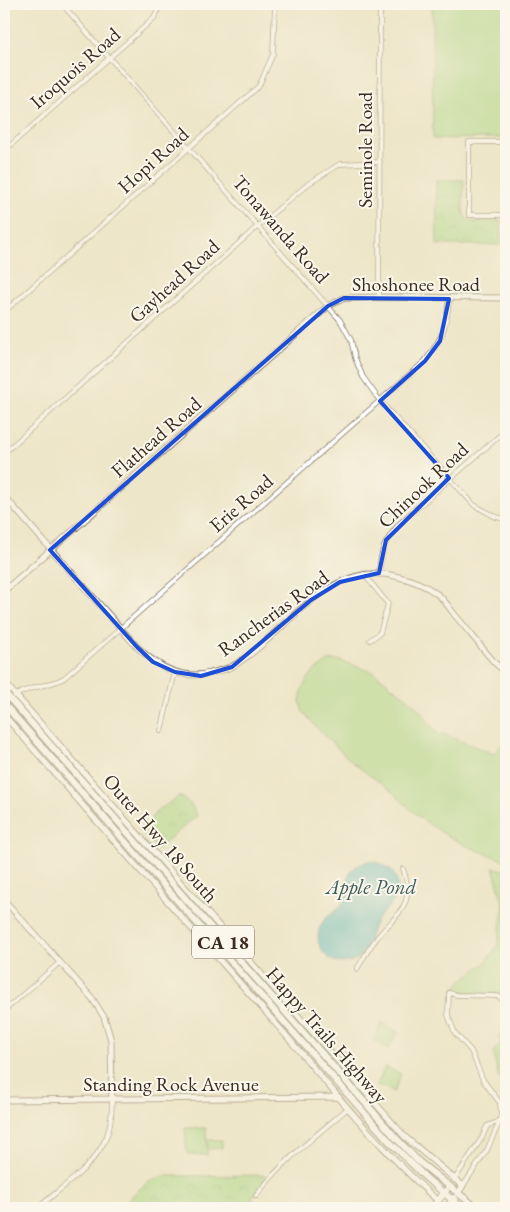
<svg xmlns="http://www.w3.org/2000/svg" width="510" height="1212" font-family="'EB Garamond',serif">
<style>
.grass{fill:#a8d988;stroke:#728253}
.park{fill:url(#park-crowns);stroke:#728253}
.water{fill:#3fafba;stroke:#3d6c6c}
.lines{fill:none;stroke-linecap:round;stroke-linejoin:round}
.minor-casing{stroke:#7a6c5a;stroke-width:5.5}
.tertiary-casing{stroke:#7a6c5a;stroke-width:7}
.primary-casing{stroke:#7a6c5a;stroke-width:8}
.minor{stroke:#fff;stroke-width:4}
.tertiary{stroke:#fff;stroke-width:5}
.primary{stroke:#fff;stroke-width:6}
.marked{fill:none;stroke:#1d4ed8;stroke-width:4;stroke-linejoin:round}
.labels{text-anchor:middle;stroke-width:4;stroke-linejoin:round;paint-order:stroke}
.shield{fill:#fbf7ec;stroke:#75685c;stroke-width:1}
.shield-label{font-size:19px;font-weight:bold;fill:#3b2a1e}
.street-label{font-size:20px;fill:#3b2a1e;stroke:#fbf7ec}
.water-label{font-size:21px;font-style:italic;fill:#3d5f5c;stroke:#fbf7ec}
</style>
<defs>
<pattern id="park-crowns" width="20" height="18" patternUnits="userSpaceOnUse" patternTransform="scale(1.25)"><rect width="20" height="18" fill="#a8d988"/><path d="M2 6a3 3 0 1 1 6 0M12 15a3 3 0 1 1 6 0" fill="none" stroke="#92ba75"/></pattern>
</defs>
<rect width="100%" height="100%" fill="#fbf7ec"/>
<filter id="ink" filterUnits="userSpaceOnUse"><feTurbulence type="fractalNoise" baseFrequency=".02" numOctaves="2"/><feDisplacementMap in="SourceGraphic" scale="10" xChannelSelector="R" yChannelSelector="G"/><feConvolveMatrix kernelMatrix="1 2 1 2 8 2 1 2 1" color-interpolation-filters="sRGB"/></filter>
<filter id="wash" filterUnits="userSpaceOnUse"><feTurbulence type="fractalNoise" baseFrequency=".0096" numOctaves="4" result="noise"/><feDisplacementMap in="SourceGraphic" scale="20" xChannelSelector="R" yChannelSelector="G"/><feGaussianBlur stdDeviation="1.12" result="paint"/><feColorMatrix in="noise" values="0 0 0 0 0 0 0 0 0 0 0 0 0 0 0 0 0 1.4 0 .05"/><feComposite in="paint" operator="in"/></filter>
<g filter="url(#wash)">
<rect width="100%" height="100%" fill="#eee6c9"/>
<!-- grass -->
<path class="grass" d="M 432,4 L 506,4 L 506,138 L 433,139 Z
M 338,660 L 373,672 L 383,679 L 391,686 L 408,698 L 422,713 L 439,736 L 443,734 L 494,754 L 506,738 L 506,861 L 469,847 L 444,834 L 419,817 L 391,791 L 352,762 L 320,731 L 302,711 L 300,701 L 302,690 L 307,680 L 313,672 L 328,661 Z
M 493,867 L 506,871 L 506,1002 L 500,995 L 494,993 L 476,994 L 452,991 L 462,980 L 485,963 L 498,945 L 501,920 L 504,906 Z
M 506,1032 L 506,1087 C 497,1081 496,1063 493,1052 L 501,1043 L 499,1035 Z
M 385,1067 L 401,1074 L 394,1092 L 377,1085 Z
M 185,1128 L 206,1128 L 207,1155 L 190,1155 L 187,1153 Z
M 208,1140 L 222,1140 L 222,1148 L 208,1149 Z"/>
<!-- park -->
<path class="park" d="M 436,180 L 464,180 L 463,209 L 465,218 L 474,222 L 501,220 L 501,245 L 437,245 Z
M 179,796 C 189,800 193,807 197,816 L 157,849 L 144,834 L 144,826 L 157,811 Z
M 382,1023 L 398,1032 L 388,1049 L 373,1040 Z
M 264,1175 L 267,1178 L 251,1199 L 263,1208 L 122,1208 L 120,1206 L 150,1180 L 165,1176 Z"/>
<!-- water -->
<path class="water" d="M 369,861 C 387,862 404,876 396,896 C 392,905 383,912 377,920 C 368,934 371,954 353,961 C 347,963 340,964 334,961 C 318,955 313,934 324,920 C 329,914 337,912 341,905 C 354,886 337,870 369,861 Z"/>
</g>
<g filter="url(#ink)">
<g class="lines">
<defs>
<path id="minor" d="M 62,4 L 340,320 L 351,340 L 355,358 L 363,377 L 380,401 L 474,505 L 496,517 L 506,519
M 506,142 L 469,142 L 469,215 L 506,215
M 4,151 L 142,29 L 154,18 L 161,4
M 379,297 L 380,4
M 4,312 L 259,86 L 273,54 L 275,4
M 4,453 L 258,226 L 308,184 L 340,164 L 380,162
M 379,573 C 381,549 384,542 400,523 L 506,430
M 364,574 L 388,604 L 380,633 L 370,640
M 15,696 C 30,685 48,687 64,678 L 425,361 C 442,338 447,328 449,299
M 161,731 L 175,672
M 357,969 C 364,957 371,944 381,933 C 401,911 415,902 403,869
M 4,1011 L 59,963
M 454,1180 L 482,1138 L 487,1126 L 500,1121
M 463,1186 L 487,1150 L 499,1123 L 501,1114 L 500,1103 L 483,1080 L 471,1051 L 455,1033 L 448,1015 L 449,993 L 457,995 L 496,996 L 500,997 L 506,1004
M 256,1196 C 281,1162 316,1136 348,1108
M 38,1208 C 60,1188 91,1169 104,1142 C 111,1129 112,1113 112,1099"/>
<path id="tertiary" d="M 4,496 L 137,647 C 160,669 183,681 215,672 C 221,670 228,669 233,666 C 286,635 325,560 395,576 C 410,579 424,584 437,594 C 443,598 449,607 454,614 C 468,630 481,647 495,663 L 506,673
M 4,591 L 328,306 L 344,298 L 379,297 L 506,298
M 4,682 L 405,1137 L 463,1186 L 458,1193
M 4,715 C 94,819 186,922 277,1025 C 330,1086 377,1147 438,1201
M 4,900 L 92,998 L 104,1017 L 111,1040 L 112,1099
M 4,1100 L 339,1097"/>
<path id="primary" d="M 4,692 L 397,1139 L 419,1162 L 477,1208
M 4,704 L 390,1142 L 426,1178 L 462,1208
M 432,1208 L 446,1191
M 446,1208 L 454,1198"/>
</defs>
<!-- minor casing -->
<use href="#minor" class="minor-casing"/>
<!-- tertiary casing -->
<use href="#tertiary" class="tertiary-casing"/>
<!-- primary casing -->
<use href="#primary" class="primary-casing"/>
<!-- minor -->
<use href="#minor" class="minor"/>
<!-- tertiary -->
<use href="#tertiary" class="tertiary"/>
<!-- primary -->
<use href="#primary" class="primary"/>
</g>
</g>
<!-- marked area -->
<path d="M0 0H510V1212H0ZM 344,298 L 449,299 L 440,341 L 425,361 L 380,401 L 449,478 L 386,540 L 379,573 L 340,582 L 311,600 L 232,667 L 201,676 L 175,672 L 153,662 L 137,647 L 50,550 L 328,306 Z" fill="#eee6c9" fill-opacity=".55" fill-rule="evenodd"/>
<path class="marked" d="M 344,298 L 449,299 L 440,341 L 425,361 L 380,401 L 449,478 L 386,540 L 379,573 L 340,582 L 311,600 L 232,667 L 201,676 L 175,672 L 153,662 L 137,647 L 50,550 L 328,306 Z"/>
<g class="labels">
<!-- shield labels -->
<rect class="shield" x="192" y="925.5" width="62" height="33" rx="4"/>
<g class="shield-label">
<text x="223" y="949">CA 18</text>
</g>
<!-- street labels -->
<g class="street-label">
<text transform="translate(75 68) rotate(-41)" y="7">Iroquois Road</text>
<text transform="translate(365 150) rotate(-90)" y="7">Seminole Road</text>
<text transform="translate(153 160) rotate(-42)" y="7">Hopi Road</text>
<text transform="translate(281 229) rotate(49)" y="7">Tonawanda Road</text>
<text transform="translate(174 281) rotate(-42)" y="7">Gayhead Road</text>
<text x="416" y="291">Shoshonee Road</text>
<text transform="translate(156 437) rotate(-41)" y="7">Flathead Road</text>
<text transform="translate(423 485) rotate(-43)" y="7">Chinook Road</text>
<text transform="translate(241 503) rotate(-41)" y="7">Erie Road</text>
<text transform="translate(273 613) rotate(-36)" y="7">Rancherias Road</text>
<text transform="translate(161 838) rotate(49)" y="7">Outer Hwy 18 South</text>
<text transform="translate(327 1035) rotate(49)" y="7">Happy Trails Highway</text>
<text x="171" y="1091">Standing Rock Avenue</text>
</g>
<!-- water labels -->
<g class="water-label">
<text x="371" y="894">Apple Pond</text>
</g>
</g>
<!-- margin -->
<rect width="510" height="1212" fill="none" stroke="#fbf7ec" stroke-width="20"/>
</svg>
